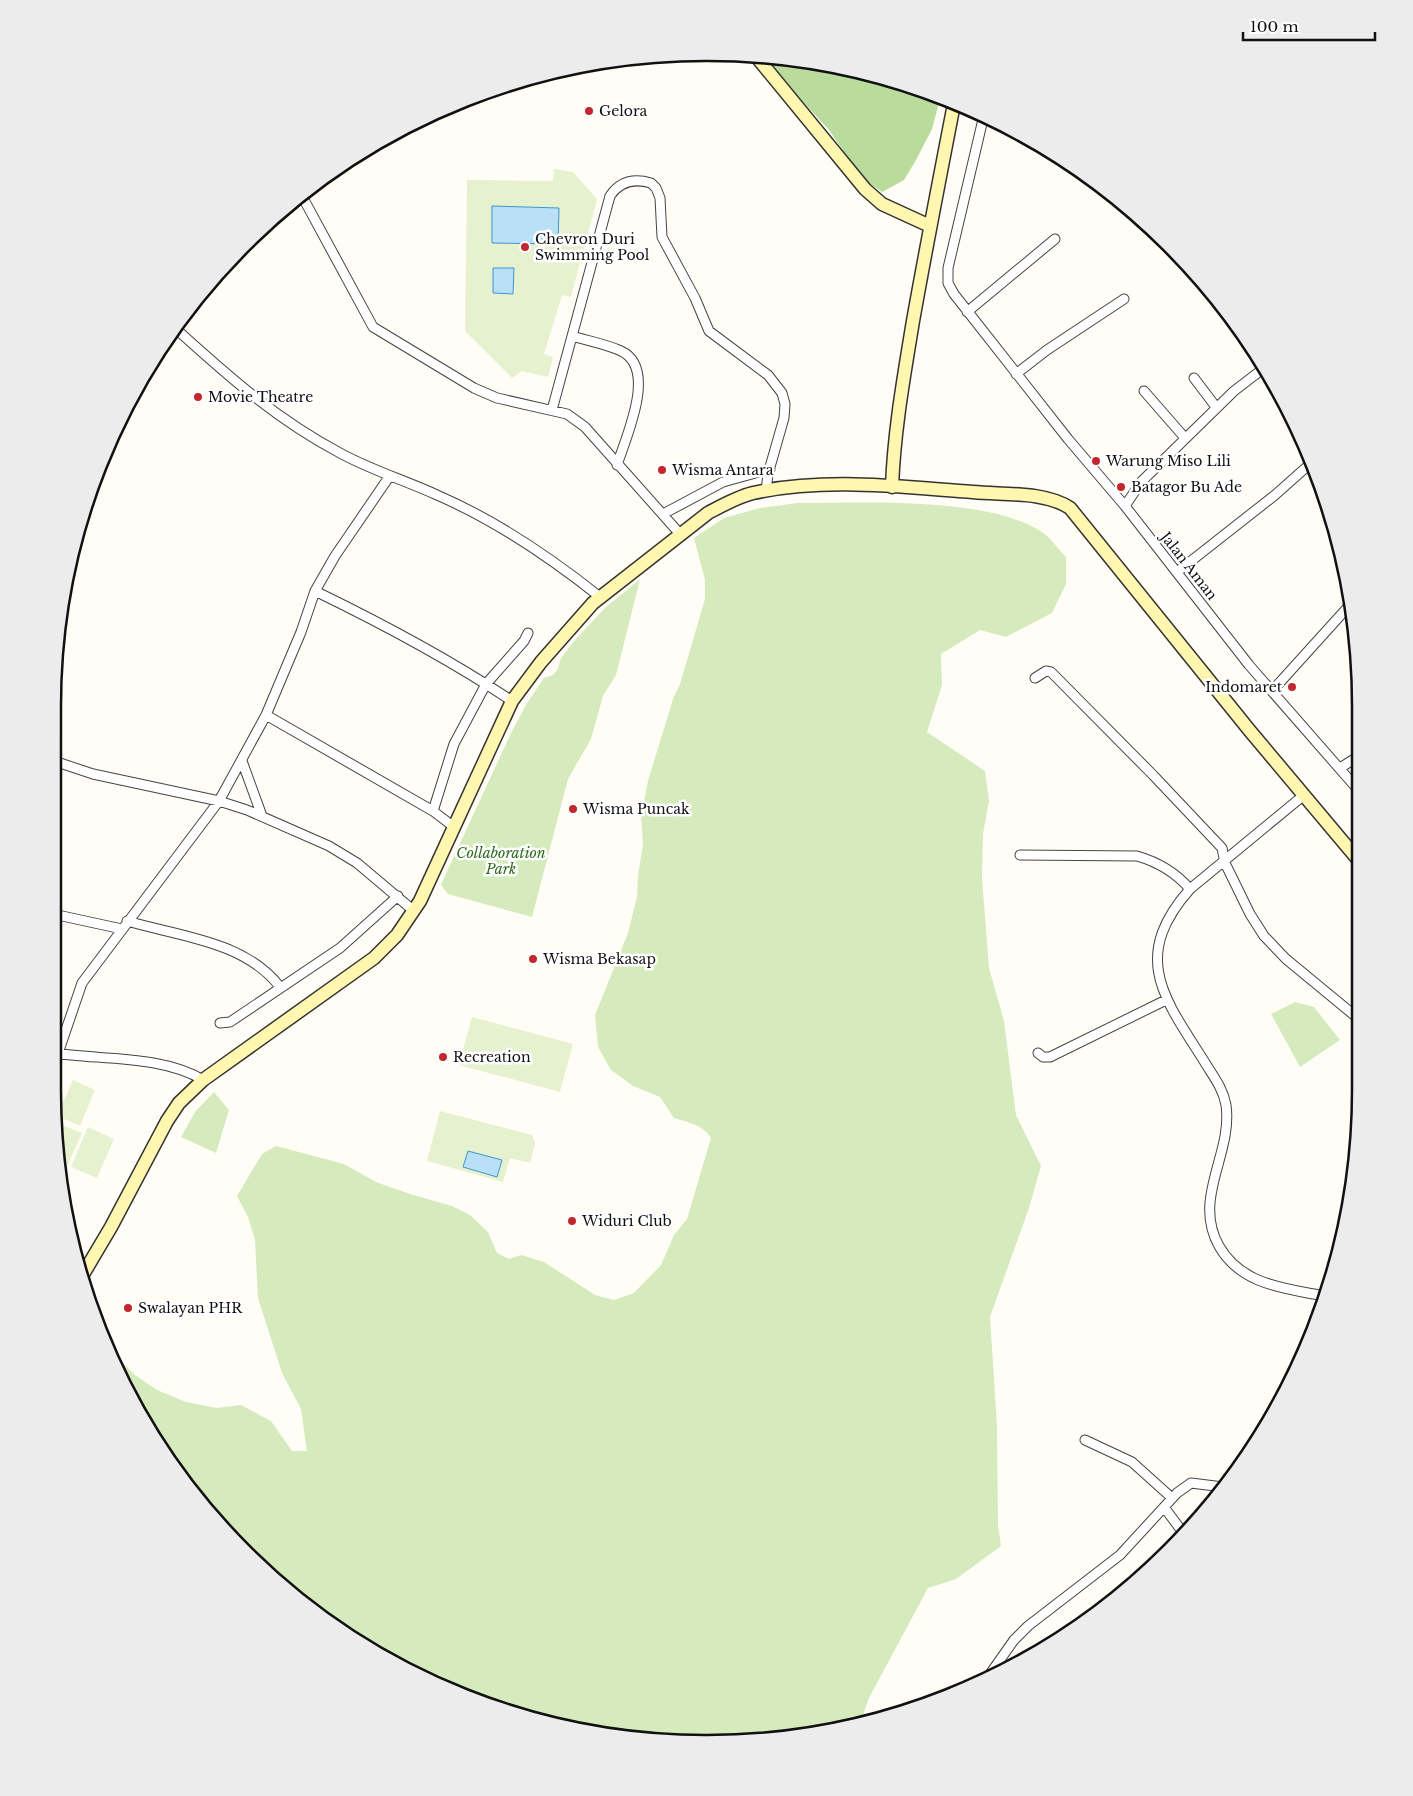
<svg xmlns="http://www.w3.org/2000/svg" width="1413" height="1796" font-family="'Libre Baskerville',serif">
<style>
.green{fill:#d5ebbd}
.forest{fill:#b9dc9c}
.pitch{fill:#e6f2cf}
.water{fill:#b9e0f7;stroke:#3f96cf}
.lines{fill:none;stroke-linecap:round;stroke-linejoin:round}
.street-casing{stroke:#444;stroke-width:11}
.secondary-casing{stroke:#333;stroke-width:15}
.street{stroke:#fff;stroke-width:9}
.secondary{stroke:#fff6b0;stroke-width:12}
.poi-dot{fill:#c4262e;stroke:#fff;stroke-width:2}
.labels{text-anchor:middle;stroke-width:5;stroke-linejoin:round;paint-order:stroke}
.poi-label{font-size:14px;fill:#111;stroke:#fff;text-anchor:start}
.street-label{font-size:14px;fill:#111;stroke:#fff}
.park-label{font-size:14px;font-style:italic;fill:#2f6b1f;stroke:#fff}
.rim{fill:none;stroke:#111;stroke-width:2.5}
</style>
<rect width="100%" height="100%" fill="#fffdf5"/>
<!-- green -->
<path class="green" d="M 798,503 C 864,503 987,496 1042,532 C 1051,538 1058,549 1066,557 L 1066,584 L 1052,613 L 1006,637 L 980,630 L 941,654 L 942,685 L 927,732 L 985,771 L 989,801 L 983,834 L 982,878 L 989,968 L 1004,1021 L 1016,1115 L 1041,1166 L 1029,1208 L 990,1317 L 997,1426 L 998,1525 L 1001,1546 L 956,1579 L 928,1588 L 869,1698 L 860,1723 L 707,1743 L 538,1721 L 380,1656 L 244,1552 L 140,1417 L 114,1354 L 135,1375 L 157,1390 L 186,1402 L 217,1408 L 241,1405 L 271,1421 L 292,1451 L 307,1451 L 301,1409 L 282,1373 L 258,1298 L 255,1240 L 248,1217 L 237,1196 L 262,1154 L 276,1146 L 344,1164 L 376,1182 L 410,1194 L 452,1206 L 470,1215 L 488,1232 L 497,1253 L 509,1259 L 521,1255 L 544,1262 L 595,1295 L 614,1300 L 634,1293 L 661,1265 L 674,1235 L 687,1219 L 711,1138 C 704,1125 687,1122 674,1118 L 660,1097 L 633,1086 L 611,1070 L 598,1047 L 595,1015 L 628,933 L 637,897 L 638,876 L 643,844 L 641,815 L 648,781 L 673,699 L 680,684 L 705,599 L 705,580 L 694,538 L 724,518 L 760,508 Z
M 640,579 L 616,675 L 603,696 L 591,739 L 568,779 L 532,917 L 448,894 L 441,885 L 444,878 L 512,731 L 527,703 L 544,678 L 553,675 L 558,669 L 561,658 L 575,640 L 605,608 Z
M 1295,1002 L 1314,1007 L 1340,1040 L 1300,1067 L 1271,1014 Z
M 214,1092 L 229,1110 L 216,1153 L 181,1137 L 195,1112 Z"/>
<!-- forest -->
<path class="forest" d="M 766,57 L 875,75 L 940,99 L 932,129 L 916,160 L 904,180 L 882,192 L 862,178 L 829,130 L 795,93 Z"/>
<!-- pitch -->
<path class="pitch" d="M 554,169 L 573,172 L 597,199 L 571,297 L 562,295 L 544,354 L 553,357 L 548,377 L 522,371 L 512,378 L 465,331 L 467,180 L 553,181 Z
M 269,222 L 275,226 L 213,281 Z
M 472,1017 L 573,1044 L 560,1092 L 459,1065 Z
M 73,1080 L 95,1090 L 80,1126 L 57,1116 Z
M 440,1111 L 532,1135 L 535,1143 L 530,1163 L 510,1158 L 503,1182 L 427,1161 Z
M 57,1123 L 82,1133 L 65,1171 L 63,1170 Z
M 88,1127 L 114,1139 L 97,1178 L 71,1167 Z"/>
<!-- water -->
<path class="water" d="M 492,206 L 559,208 L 558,244 L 492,243 Z
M 493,268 L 514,268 L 513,294 L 493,293 Z
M 468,1151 L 502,1160 L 497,1177 L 463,1167 Z"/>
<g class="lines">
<defs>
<path id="street" d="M 984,115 L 948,268 L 948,283 L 954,294 L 1068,439 L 1125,506 L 1249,665 L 1360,792
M 302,196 L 373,327 L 474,388 L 497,398 L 567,414 L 585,427 L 680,534
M 967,312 L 1055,239
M 175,328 C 228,376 276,419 340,453 C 371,470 404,480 437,495 C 495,520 551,558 600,597
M 572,336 C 588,341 606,344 621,351 C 658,368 626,437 617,465
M 1016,374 L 1047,350 L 1124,299
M 1194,378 L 1216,407
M 1144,391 L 1185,438
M 552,410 L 610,196 C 620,181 634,178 651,183 L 656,188 L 660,198 L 662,237 L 695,298 L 709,331 L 768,375 L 782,393 L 785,404 L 784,418 L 768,474 L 766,491
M 1125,506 L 1141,482 L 1234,391 L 1264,368
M 663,514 L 723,482 L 770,469
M 1177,572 L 1275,495 L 1311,463
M 315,591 C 383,624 449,659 512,701
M 1035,678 L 1046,671 L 1051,672 L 1153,775 L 1222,848 L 1225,863 L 1250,914 L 1264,936 L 1286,959 L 1360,1020
M 1273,690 L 1348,607
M 266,715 L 433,811 L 454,827
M 54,761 L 93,774 L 219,801 L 247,810 L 329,846 L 357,863 L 414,911
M 242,761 L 262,816
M 1340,768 L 1359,756
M 1304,795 L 1190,889 C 1130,957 1164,998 1204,1061 C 1213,1076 1223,1088 1226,1105 C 1233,1154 1192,1198 1219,1246 C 1241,1285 1284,1288 1324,1296
M 433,811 L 454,744 L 486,684 L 524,641 L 528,633
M 1020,855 L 1137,856 C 1158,862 1176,873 1190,889
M 53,914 L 122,929
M 127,921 C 178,936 245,941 280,987
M 220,1023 L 230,1022 L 340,948 L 398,896
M 53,1053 C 100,1060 162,1055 203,1080
M 1038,1053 L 1043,1057 L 1050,1057 L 1166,1000
M 53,1068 L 82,983 L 219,801 L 266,715 L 301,632 L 315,591 L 335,556 L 389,477
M 1085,1440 L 1132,1462 L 1172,1498
M 1164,1507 L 1184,1534
M 990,1674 L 1014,1640 L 1028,1626 L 1120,1555 L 1177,1493 L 1191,1483 L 1223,1487"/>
<path id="secondary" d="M 755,55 L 865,189 L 882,204 L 930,226
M 892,487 C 894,431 904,376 913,321 C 926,248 940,176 954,104
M 82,1276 L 111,1227 L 167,1121 L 179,1103 L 203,1080 L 374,958 L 397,935 L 420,901 L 512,701 L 541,662 L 593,603 L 708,513 C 723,505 737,497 753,493 C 825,477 901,487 973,492 C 1003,495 1044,491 1070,508 L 1250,731 L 1360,862"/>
</defs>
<!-- street casing -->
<use href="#street" class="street-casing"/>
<!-- secondary casing -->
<use href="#secondary" class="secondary-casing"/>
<!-- street -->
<use href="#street" class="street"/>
<!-- secondary -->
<use href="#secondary" class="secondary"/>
</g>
<!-- markers -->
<g class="poi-dot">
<circle cx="589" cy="111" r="5"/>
<circle cx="525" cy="247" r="5"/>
<circle cx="198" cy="397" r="5"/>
<circle cx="1096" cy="461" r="5"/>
<circle cx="662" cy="470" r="5"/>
<circle cx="1121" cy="487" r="5"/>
<circle cx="1292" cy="687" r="5"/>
<circle cx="573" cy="809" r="5"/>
<circle cx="533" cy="959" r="5"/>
<circle cx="443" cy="1057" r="5"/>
<circle cx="572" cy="1221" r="5"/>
<circle cx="128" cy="1308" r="5"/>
</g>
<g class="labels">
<!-- poi labels -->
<g class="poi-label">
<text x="599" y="116">Gelora</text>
<text x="535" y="244">Chevron Duri<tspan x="535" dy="16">Swimming Pool</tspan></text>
<text x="208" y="402">Movie Theatre</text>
<text x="1106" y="466">Warung Miso Lili</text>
<text x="672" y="475">Wisma Antara</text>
<text x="1131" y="492">Batagor Bu Ade</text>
<text x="1282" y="692" text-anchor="end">Indomaret</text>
<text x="583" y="814">Wisma Puncak</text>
<text x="543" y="964">Wisma Bekasap</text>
<text x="453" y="1062">Recreation</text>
<text x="582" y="1226">Widuri Club</text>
<text x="138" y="1313">Swalayan PHR</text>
</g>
<!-- street labels -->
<g class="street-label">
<text transform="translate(1189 566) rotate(52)" y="5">Jalan Aman</text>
</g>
<!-- park labels -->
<g class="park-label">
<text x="501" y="858">Collaboration<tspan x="501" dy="16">Park</tspan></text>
</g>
</g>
<!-- crop -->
<path d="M0 0H1413V1796H0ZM706 61H707A645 645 0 0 1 1352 706V1090A645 645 0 0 1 707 1735H706A645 645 0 0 1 61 1090V706A645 645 0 0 1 706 61Z" fill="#ececec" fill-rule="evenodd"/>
<path class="rim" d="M706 61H707A645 645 0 0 1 1352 706V1090A645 645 0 0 1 707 1735H706A645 645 0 0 1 61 1090V706A645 645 0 0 1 706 61Z"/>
<!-- scale -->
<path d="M1243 32v8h132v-8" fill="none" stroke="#111111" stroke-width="2.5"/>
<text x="1250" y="32" font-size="15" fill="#111111" stroke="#ffffff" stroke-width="4" paint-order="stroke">100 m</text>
</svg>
